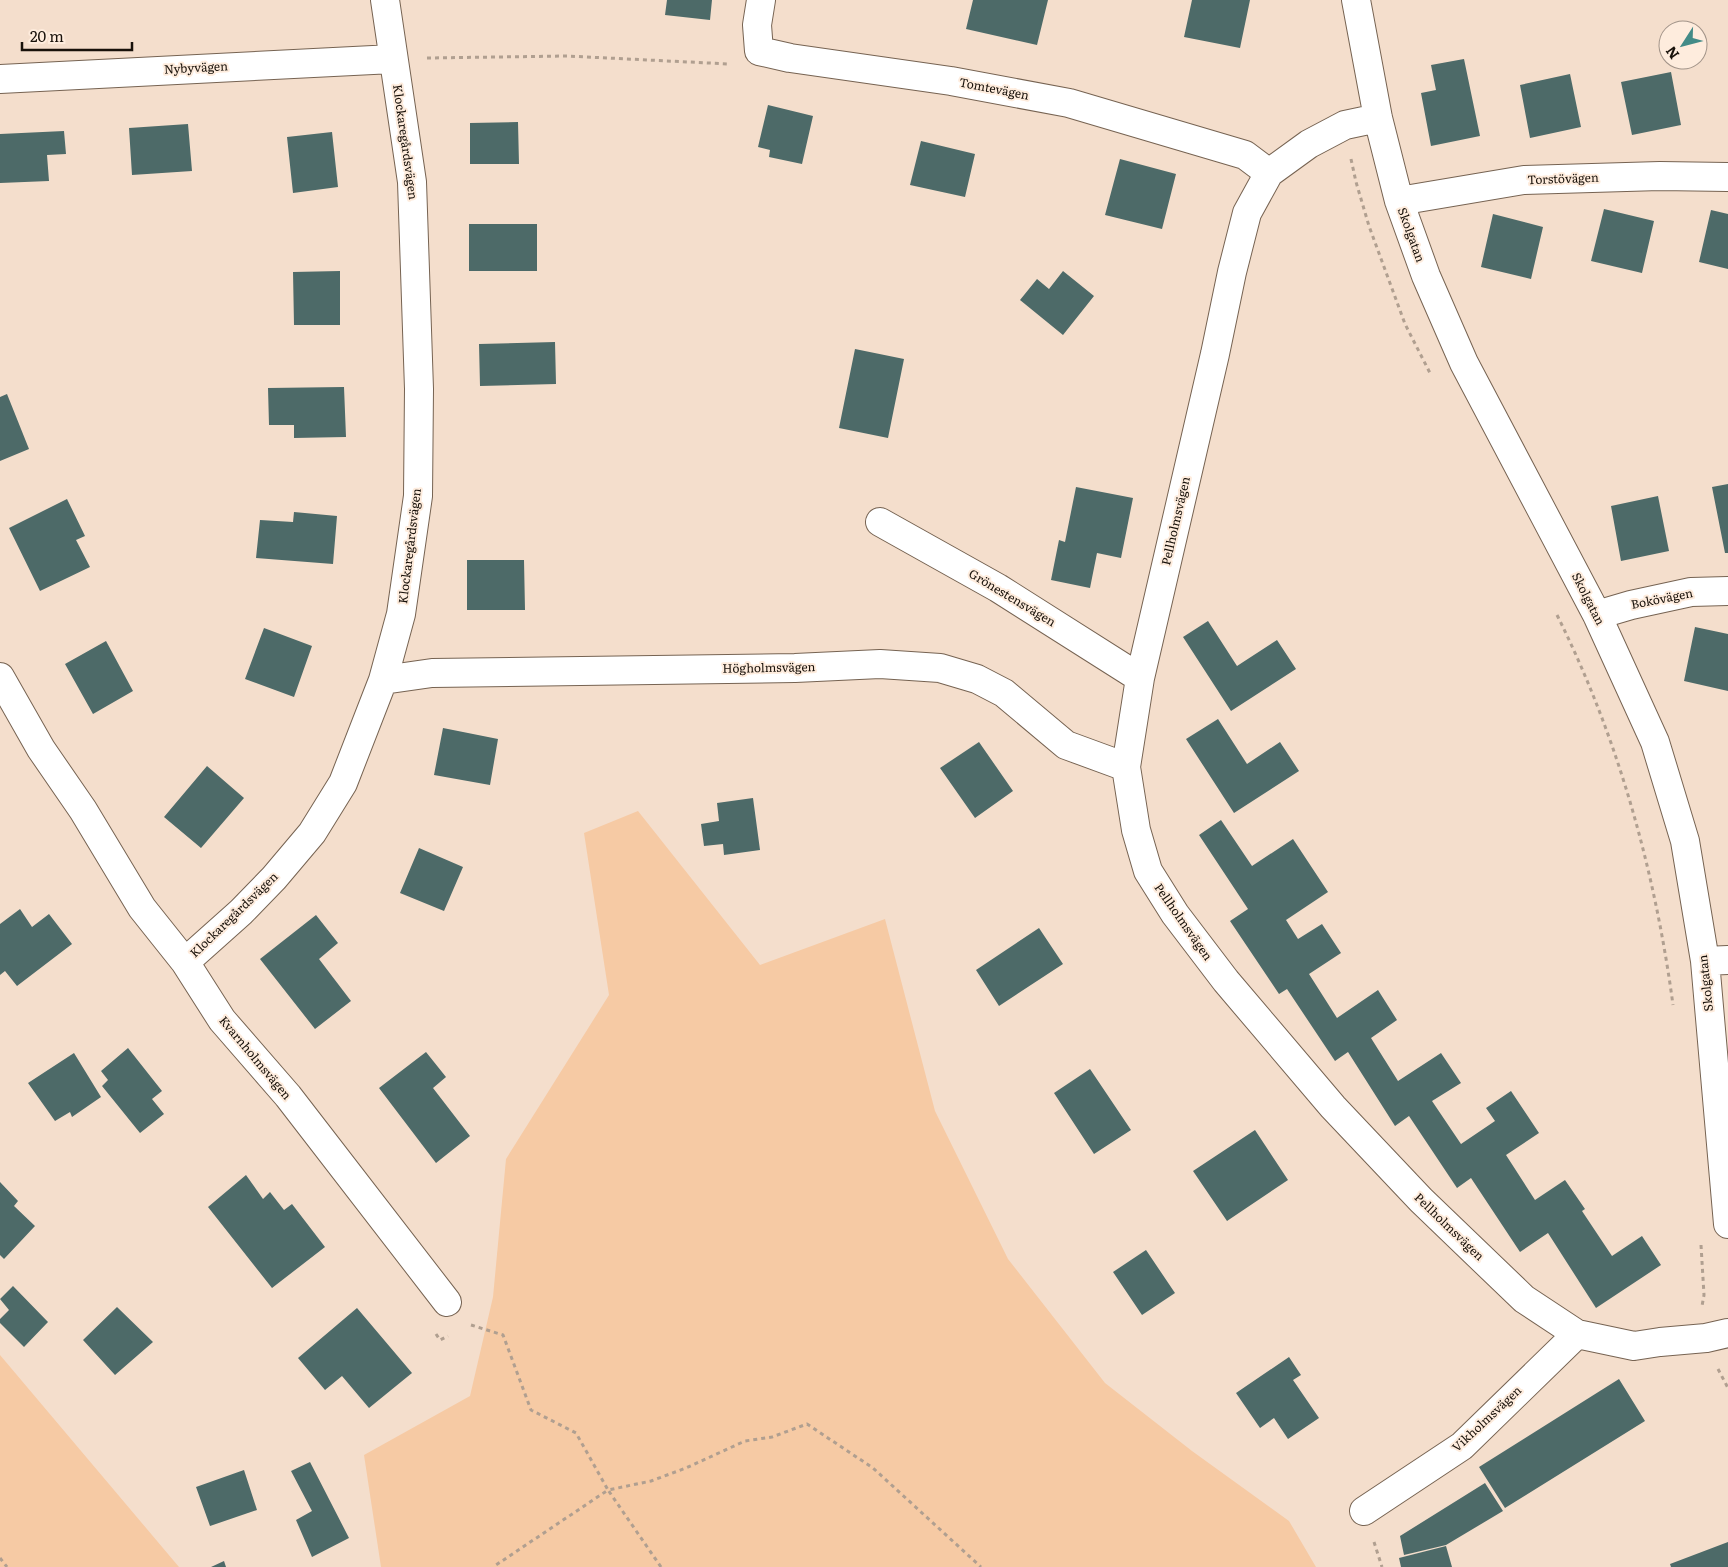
<svg xmlns="http://www.w3.org/2000/svg" width="1728" height="1567" font-family="Literata,serif">
<style>
.green{fill:#f6caa4}
.building{fill:#4d6a68}
.lines{fill:none;stroke-linecap:round;stroke-linejoin:round}
.minor-casing{stroke:#766352;stroke-width:30}
.path{stroke:#b09f90;stroke-width:3;stroke-dasharray:4 4;stroke-linecap:butt}
.minor{stroke:#fff;stroke-width:28}
.labels{text-anchor:middle;stroke-width:4;stroke-linejoin:round;paint-order:stroke}
.street-label{font-size:12px;fill:#18110a;stroke:#feecdd}
</style>
<rect width="100%" height="100%" fill="#f4decc"/>
<!-- green -->
<path class="green" d="M 638,811 L 760,965 L 885,919 L 935,1111 L 1008,1259 L 1105,1383 L 1192,1451 L 1289,1521 L 1316,1567 L 381,1567 L 364,1455 L 470,1396 L 493,1297 L 506,1159 L 609,995 L 584,833 Z
M 0,1355 L 179,1567 L 0,1567 Z"/>
<!-- building -->
<path class="building" d="M 667,0 L 712,0 L 710,20 L 665,15 Z
M 973,0 L 1048,0 L 1037,45 L 966,29 Z
M 1192,0 L 1250,0 L 1240,48 L 1184,37 Z
M 1464,59 L 1480,136 L 1431,146 L 1421,93 L 1436,90 L 1431,65 Z
M 1671,72 L 1681,125 L 1632,135 L 1621,82 Z
M 1570,74 L 1581,127 L 1530,138 L 1520,85 Z
M 768,105 L 813,116 L 802,164 L 769,157 L 770,150 L 758,147 Z
M 518,122 L 519,164 L 470,164 L 470,123 Z
M 188,124 L 192,171 L 132,175 L 129,128 Z
M 64,131 L 66,154 L 47,155 L 49,181 L 0,183 L 0,134 Z
M 332,132 L 338,187 L 293,193 L 287,137 Z
M 921,141 L 975,154 L 965,197 L 910,185 Z
M 1120,159 L 1176,174 L 1162,229 L 1105,215 Z
M 1604,209 L 1654,221 L 1642,273 L 1591,261 Z
M 1711,210 L 1728,214 L 1728,269 L 1699,262 Z
M 1493,214 L 1543,227 L 1531,279 L 1481,267 Z
M 469,224 L 537,224 L 537,271 L 469,271 Z
M 340,271 L 340,325 L 294,325 L 293,272 Z
M 1063,271 L 1094,296 L 1063,335 L 1020,300 L 1037,279 L 1049,289 Z
M 555,342 L 556,384 L 480,386 L 479,344 Z
M 855,349 L 904,359 L 888,438 L 839,428 Z
M 344,387 L 346,437 L 294,438 L 294,425 L 269,425 L 268,388 Z
M 7,394 L 29,449 L 0,461 L 0,397 Z
M 1728,484 L 1728,553 L 1725,553 L 1712,487 Z
M 1076,487 L 1133,498 L 1121,558 L 1097,553 L 1090,588 L 1051,580 L 1059,540 L 1065,542 Z
M 1658,496 L 1669,551 L 1621,561 L 1611,506 Z
M 67,499 L 85,536 L 76,540 L 90,567 L 40,591 L 9,528 Z
M 294,512 L 337,516 L 333,564 L 256,558 L 260,520 L 293,522 Z
M 467,560 L 524,560 L 525,610 L 467,610 Z
M 1208,621 L 1237,666 L 1277,640 L 1296,669 L 1231,711 L 1183,637 Z
M 1695,627 L 1728,634 L 1728,691 L 1684,681 Z
M 264,628 L 312,646 L 294,697 L 245,679 Z
M 106,641 L 133,691 L 93,714 L 65,664 Z
M 1218,719 L 1247,764 L 1280,742 L 1299,771 L 1234,813 L 1186,739 Z
M 443,728 L 498,739 L 490,785 L 434,775 Z
M 979,742 L 1013,791 L 975,818 L 940,768 Z
M 207,766 L 244,798 L 201,848 L 164,817 Z
M 753,798 L 760,850 L 724,855 L 723,844 L 704,846 L 701,824 L 719,821 L 717,803 Z
M 1221,820 L 1252,866 L 1293,839 L 1328,892 L 1286,920 L 1298,939 L 1322,924 L 1341,953 L 1309,974 L 1337,1018 L 1378,990 L 1397,1020 L 1371,1038 L 1398,1081 L 1441,1053 L 1461,1083 L 1432,1101 L 1461,1144 L 1495,1121 L 1486,1108 L 1511,1091 L 1539,1133 L 1506,1155 L 1535,1200 L 1565,1180 L 1585,1209 L 1582,1211 L 1612,1256 L 1642,1236 L 1661,1265 L 1596,1308 L 1548,1233 L 1520,1252 L 1471,1178 L 1457,1188 L 1409,1116 L 1395,1126 L 1348,1052 L 1335,1061 L 1287,989 L 1279,994 L 1230,921 L 1248,909 L 1199,835 Z
M 419,848 L 463,867 L 444,911 L 400,893 Z
M 20,909 L 32,927 L 49,914 L 72,944 L 17,986 L 5,971 L 0,975 L 0,924 Z
M 316,915 L 338,943 L 319,959 L 351,1001 L 315,1029 L 260,959 Z
M 1039,928 L 1063,964 L 999,1006 L 976,970 Z
M 128,1048 L 162,1091 L 152,1099 L 164,1114 L 140,1133 L 102,1086 L 108,1080 L 101,1071 Z
M 426,1052 L 446,1077 L 433,1088 L 470,1136 L 436,1163 L 379,1088 Z
M 74,1053 L 101,1097 L 72,1117 L 70,1112 L 55,1121 L 28,1083 Z
M 1090,1069 L 1131,1130 L 1094,1154 L 1054,1093 Z
M 1255,1130 L 1288,1180 L 1227,1221 L 1193,1171 Z
M 246,1175 L 263,1199 L 270,1192 L 284,1210 L 292,1204 L 325,1247 L 272,1288 L 208,1207 Z
M 0,1182 L 18,1201 L 14,1206 L 35,1226 L 4,1259 L 0,1255 Z
M 1146,1250 L 1175,1293 L 1142,1315 L 1113,1272 Z
M 13,1286 L 48,1322 L 24,1347 L 0,1323 L 0,1319 L 9,1310 L 0,1299 Z
M 117,1307 L 153,1342 L 115,1375 L 83,1340 Z
M 357,1308 L 412,1373 L 369,1408 L 342,1376 L 325,1390 L 298,1358 Z
M 1289,1357 L 1301,1375 L 1293,1380 L 1319,1418 L 1288,1439 L 1274,1418 L 1260,1428 L 1236,1393 Z
M 1619,1379 L 1645,1421 L 1505,1508 L 1479,1467 Z
M 310,1462 L 349,1538 L 312,1557 L 296,1520 L 312,1511 L 291,1471 Z
M 244,1470 L 257,1510 L 210,1526 L 196,1487 Z
M 1485,1483 L 1503,1511 L 1446,1545 L 1404,1555 L 1400,1536 Z
M 1728,1542 L 1728,1567 L 1671,1567 L 1670,1564 Z
M 1446,1546 L 1452,1567 L 1401,1567 L 1399,1558 Z
M 224,1561 L 226,1567 L 211,1567 Z"/>
<g class="lines">
<defs>
<path id="minor" d="M 761,0 L 757,25 L 759,51 L 790,58 L 951,81 L 1069,103 L 1245,155 L 1269,173
M 1356,0 L 1378,118 L 1399,201 L 1426,276 L 1464,363 L 1597,615 L 1655,742 L 1685,841 L 1705,961 L 1728,1224
M 0,79 L 393,59
M 1378,118 L 1345,125 L 1309,144 L 1269,173 L 1247,213 L 1232,272 L 1215,354 L 1140,678 L 1126,767 L 1136,830 L 1148,871 L 1175,914 L 1226,981 L 1333,1107 L 1421,1200 L 1524,1299 L 1577,1334 L 1634,1346 L 1660,1342 L 1706,1338 L 1728,1333
M 1399,201 L 1524,180 L 1660,176 L 1728,177
M 880,522 L 998,588 L 1140,678
M 1597,615 L 1631,605 L 1691,592 L 1728,591
M 0,677 L 41,749 L 83,810 L 142,908 L 185,962 L 222,1020 L 288,1096 L 447,1302
M 383,680 L 432,673 L 795,668 L 880,664 L 940,668 L 977,679 L 1004,693 L 1066,745 L 1126,767
M 1705,961 L 1728,960
M 185,962 L 241,912 L 274,878 L 312,833 L 343,783 L 383,680 L 401,614 L 418,496 L 419,389 L 412,182 L 385,0
M 1364,1511 L 1462,1446 L 1577,1334"/>
</defs>
<!-- minor casing -->
<use href="#minor" class="minor-casing"/>
<!-- path -->
<path class="path" d="M 427,58 L 567,56 L 729,64
M 1351,159 L 1356,182 L 1369,226 L 1405,324 L 1430,373
M 1557,615 C 1618,737 1655,871 1673,1005
M 1701,1245 L 1704,1295 L 1702,1306
M 471,1325 L 503,1335 L 531,1410 L 576,1433 L 608,1490 L 493,1567
M 436,1334 L 440,1340 L 448,1336
M 1718,1369 L 1728,1388
M 1374,1542 L 1382,1567
M 0,1558 L 7,1567
M 661,1567 L 608,1490 L 651,1481 L 686,1468 L 745,1441 L 772,1437 L 807,1424 L 873,1468 L 981,1567"/>
<!-- minor -->
<use href="#minor" class="minor"/>
</g>
<g class="labels">
<!-- street labels -->
<g class="street-label">
<text transform="translate(196 68) rotate(-3)" y="4">Nybyvägen</text>
<text transform="translate(994 89) rotate(11)" y="4">Tomtevägen</text>
<text transform="translate(405 142) rotate(82)" y="4">Klockaregårdsvägen</text>
<text transform="translate(1563 179) rotate(-2)" y="4">Torstövägen</text>
<text transform="translate(1411 235) rotate(70)" y="4">Skolgatan</text>
<text transform="translate(1176 521) rotate(-77)" y="4">Pellholmsvägen</text>
<text transform="translate(410 546) rotate(-83)" y="4">Klockaregårdsvägen</text>
<text transform="translate(1012 598) rotate(31)" y="4">Grönestensvägen</text>
<text transform="translate(1588 599) rotate(63)" y="4">Skolgatan</text>
<text transform="translate(1662 599) rotate(-11)" y="4">Bokövägen</text>
<text transform="translate(769 668) rotate(-1)" y="4">Högholmsvägen</text>
<text transform="translate(234 915) rotate(-44)" y="4">Klockaregårdsvägen</text>
<text transform="translate(1183 922) rotate(55)" y="4">Pellholmsvägen</text>
<text transform="translate(1706 983) rotate(-96)" y="4">Skolgatan</text>
<text transform="translate(255 1058) rotate(50)" y="4">Kvarnholmsvägen</text>
<text transform="translate(1449 1227) rotate(44)" y="4">Pellholmsvägen</text>
<text transform="translate(1487 1419) rotate(-43)" y="4">Vikholmsvägen</text>
</g>
</g>
<!-- north arrow -->
<g transform="translate(1683 45) rotate(234)"><circle r="24" fill="#feecdd" stroke="#a29489"/>
<path d="M0-4L9 19L0 12L-9 19Z" fill="#438b87"/>
<text y="-8" font-size="14" font-weight="bold" text-anchor="middle" fill="#18110a">N</text>
</g>
<!-- scale -->
<path d="M22 42v8h110v-8" fill="none" stroke="#18110a" stroke-width="2.5"/>
<text x="30" y="42" font-size="15" fill="#18110a" stroke="#feecdd" stroke-width="4" paint-order="stroke">20 m</text>
</svg>
